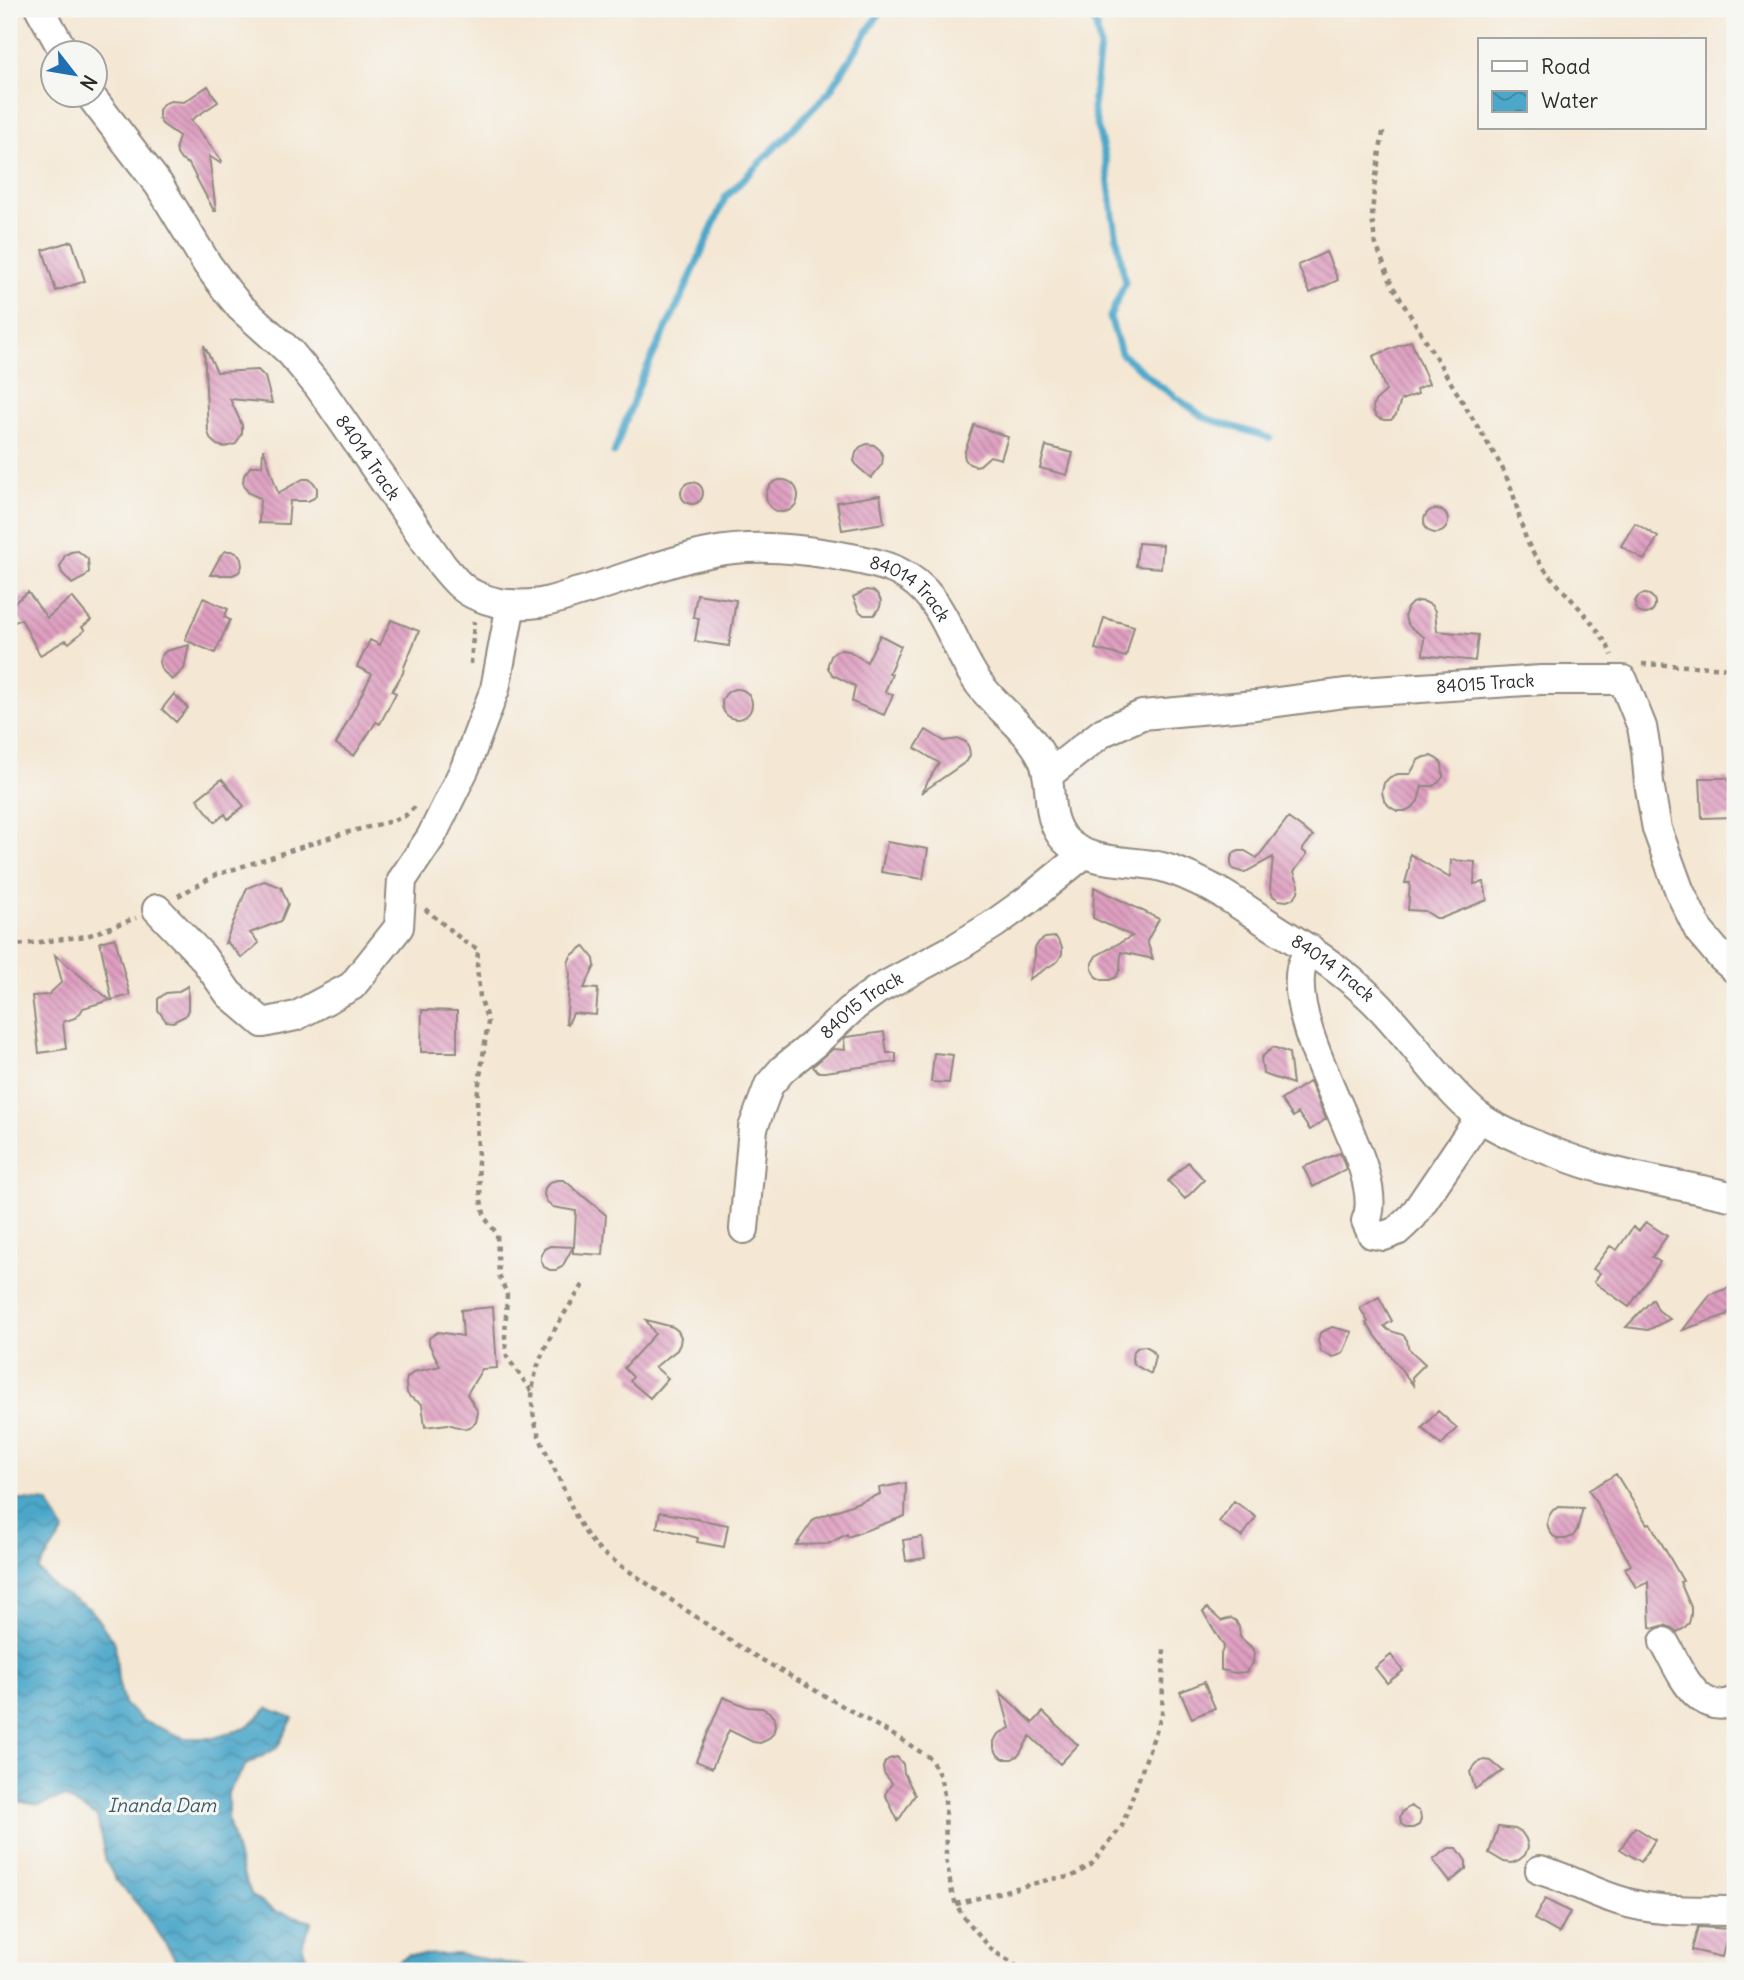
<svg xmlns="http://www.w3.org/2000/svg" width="1744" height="1980" font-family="Delius,sans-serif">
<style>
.water{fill:url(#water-waves);stroke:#3c697a;stroke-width:2}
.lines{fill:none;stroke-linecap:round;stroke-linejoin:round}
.stream{stroke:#4ca7ca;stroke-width:7}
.building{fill:url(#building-back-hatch)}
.minor-casing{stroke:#90897f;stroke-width:32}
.path{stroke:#90897f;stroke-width:4.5;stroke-dasharray:5 5;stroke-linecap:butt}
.minor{stroke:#fff;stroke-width:28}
.labels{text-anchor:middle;stroke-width:6;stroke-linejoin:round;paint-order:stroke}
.street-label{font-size:18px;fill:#2b2b2b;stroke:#f6f6f2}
.water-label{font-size:19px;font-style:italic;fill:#385d6b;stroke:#f6f6f2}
</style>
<defs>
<pattern id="water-waves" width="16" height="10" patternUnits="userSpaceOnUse" patternTransform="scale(1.75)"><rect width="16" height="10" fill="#4ca7ca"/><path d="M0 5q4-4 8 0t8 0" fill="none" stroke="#3f88a4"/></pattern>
<pattern id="building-back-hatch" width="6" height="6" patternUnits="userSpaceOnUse" patternTransform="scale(1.75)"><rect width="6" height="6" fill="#df9fc1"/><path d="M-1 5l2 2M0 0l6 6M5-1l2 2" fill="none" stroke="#b5829d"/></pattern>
</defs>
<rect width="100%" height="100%" fill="#f6f6f2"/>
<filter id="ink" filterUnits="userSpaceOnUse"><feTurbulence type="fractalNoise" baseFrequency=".0143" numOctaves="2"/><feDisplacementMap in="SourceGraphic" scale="14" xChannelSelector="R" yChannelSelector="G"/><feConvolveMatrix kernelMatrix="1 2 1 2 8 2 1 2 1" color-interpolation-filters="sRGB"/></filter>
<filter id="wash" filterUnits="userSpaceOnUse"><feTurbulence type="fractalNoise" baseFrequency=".00686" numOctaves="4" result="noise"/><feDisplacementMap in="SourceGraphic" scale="28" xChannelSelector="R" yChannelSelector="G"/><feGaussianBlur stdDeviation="1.57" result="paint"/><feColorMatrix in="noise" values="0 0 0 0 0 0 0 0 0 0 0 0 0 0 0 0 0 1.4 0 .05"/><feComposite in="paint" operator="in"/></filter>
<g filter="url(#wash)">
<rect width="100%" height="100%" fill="#f4e7d3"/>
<!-- water -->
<path class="water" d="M 9,1499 L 48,1502 L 64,1531 L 38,1570 L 56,1589 L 90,1609 L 115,1643 L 118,1680 L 124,1704 L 143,1721 L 184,1738 L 214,1738 L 246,1728 L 268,1708 L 293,1718 L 277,1748 L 246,1765 L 228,1792 L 228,1820 L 242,1872 L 252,1896 L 275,1911 L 312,1921 L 302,1944 L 307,1961 L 323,1971 L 184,1971 L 140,1907 L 116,1880 L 106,1862 L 97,1817 L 64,1797 L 39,1805 L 9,1800 Z
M 457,1954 L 550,1971 L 380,1971 L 409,1955 Z"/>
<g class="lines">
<!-- stream -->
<path class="stream" d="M 1092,9 L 1100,46 L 1093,108 L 1106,162 L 1113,215 L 1125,283 L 1110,317 L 1121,353 L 1157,384 L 1205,418 L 1270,438
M 614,453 L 641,380 L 684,292 L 725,198 L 829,92 L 882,9"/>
</g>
<g id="blocks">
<!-- building -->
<path class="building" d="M 208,86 L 218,102 L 191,120 L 222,161 L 220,163 L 209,156 L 216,211 L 214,211 L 189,164 L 181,160 L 177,154 L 176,147 L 179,136 L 162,124 L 159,118 L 159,110 L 163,104 L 170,101 L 184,102 Z
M 72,241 L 85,281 L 56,291 L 43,250 Z
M 1326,252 L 1338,280 L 1310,293 L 1298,265 Z
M 1411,341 L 1429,384 L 1416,389 L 1418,394 L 1401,400 L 1396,415 L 1391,420 L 1384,420 L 1378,418 L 1374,413 L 1373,407 L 1375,401 L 1386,391 L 1373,356 Z
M 204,345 L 217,372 L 258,370 L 265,377 L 272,403 L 230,399 L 242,425 L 242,433 L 236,444 L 225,447 L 217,445 L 211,440 L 208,432 Z
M 974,425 L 1008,437 L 1001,459 L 990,456 L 980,465 L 975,466 L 969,464 L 965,459 L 964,454 Z
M 867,444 L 874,445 L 880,450 L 883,457 L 882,464 L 871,478 L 858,467 L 854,461 L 856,453 L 860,447 Z
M 1046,446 L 1073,453 L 1067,475 L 1040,468 Z
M 263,450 L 264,450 L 278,493 L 303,479 L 309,479 L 314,483 L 317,488 L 317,493 L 314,498 L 308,501 L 290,501 L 288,524 L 259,523 L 260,498 L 249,493 L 245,488 L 243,482 L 244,475 L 251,466 L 262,466 Z
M766 496a16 16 0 1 1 32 0a16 16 0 1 1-32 0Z
M681 493a11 11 0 1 1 22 0a11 11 0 1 1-22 0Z
M 880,495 L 884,523 L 842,530 L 837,502 Z
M1424 521a12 12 0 1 1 24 0a12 12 0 1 1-24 0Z
M 1635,523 L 1658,537 L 1644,560 L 1621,546 Z
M 1138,543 L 1163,545 L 1161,568 L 1136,566 Z
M 78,551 L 88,559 L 89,572 L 85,577 L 72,584 L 62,573 L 60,567 L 65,555 L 71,552 Z
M 226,551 L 232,551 L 238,554 L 241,559 L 242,566 L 239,572 L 233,575 L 210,575 L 221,555 Z
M 866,590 L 873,591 L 878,595 L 881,601 L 880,607 L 874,615 L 864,615 L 859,611 L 853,597 Z
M 28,592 L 47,618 L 72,597 L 91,620 L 82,627 L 85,630 L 69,643 L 66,640 L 40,655 L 21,619 L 9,625 L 9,607 Z
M1635 604a10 10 0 1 1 20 0a10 10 0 1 1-20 0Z
M 697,594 L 736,600 L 729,646 L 695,641 L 699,618 L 693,617 Z
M 203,598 L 228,609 L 224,617 L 230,620 L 215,653 L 185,640 Z
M 1419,601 L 1425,602 L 1431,605 L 1435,611 L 1437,631 L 1478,635 L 1475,661 L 1423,655 L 1424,637 L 1410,627 L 1406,621 L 1405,615 L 1407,608 L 1412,603 Z
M 1104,618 L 1134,626 L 1126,657 L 1095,649 Z
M 391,620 L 419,631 L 404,667 L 403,673 L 392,691 L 396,693 L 380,724 L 376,722 L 354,756 L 336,744 L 372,674 L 357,667 L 370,640 L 380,645 Z
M 880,635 L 901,646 L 889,673 L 892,674 L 885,692 L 893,695 L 884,715 L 852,702 L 855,686 L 833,675 L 828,668 L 828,664 L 832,654 L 836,651 L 842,650 L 849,651 L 867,662 Z
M 189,645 L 184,669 L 172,680 L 161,669 L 159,662 L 161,656 L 166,651 Z
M722 704a15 15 0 1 1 30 0a15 15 0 1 1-30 0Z
M 174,694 L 188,708 L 176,722 L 162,709 Z
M 926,730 L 944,741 L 959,739 L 966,742 L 969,748 L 970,755 L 967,761 L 921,793 L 939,763 L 915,748 Z
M 1431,756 L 1437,759 L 1442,763 L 1443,777 L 1439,782 L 1433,786 L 1422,786 L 1418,801 L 1413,807 L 1405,811 L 1397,811 L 1389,806 L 1384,800 L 1382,792 L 1384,783 L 1390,777 L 1398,774 L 1410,774 L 1418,760 L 1424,757 Z
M 1700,778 L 1728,778 L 1729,791 L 1733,791 L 1734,817 L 1702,818 Z
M 222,779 L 244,806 L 228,819 L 225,814 L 215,822 L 197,799 Z
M 1288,818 L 1313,836 L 1302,850 L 1307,854 L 1294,872 L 1299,885 L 1298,892 L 1294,898 L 1287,901 L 1279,900 L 1273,896 L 1270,889 L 1273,857 L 1244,873 L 1233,869 L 1231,864 L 1231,858 L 1234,853 L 1239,851 L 1245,851 L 1257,858 Z
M 887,842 L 928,849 L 923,879 L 881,872 Z
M 1410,854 L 1450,878 L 1451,860 L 1475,862 L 1474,884 L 1484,882 L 1487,900 L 1442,918 L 1436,918 L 1425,911 L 1408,910 L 1410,883 L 1405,883 L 1409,869 Z
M 264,881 L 281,887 L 288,904 L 281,921 L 250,933 L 259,943 L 242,958 L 227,942 L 225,943 L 247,888 Z
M 1094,887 L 1159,919 L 1147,941 L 1153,959 L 1121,952 L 1120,970 L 1116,977 L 1110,980 L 1102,980 L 1096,977 L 1092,970 L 1092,963 L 1096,956 L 1132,936 L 1093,918 Z
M 1056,937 L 1062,947 L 1062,954 L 1058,961 L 1029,979 L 1035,956 L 1035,948 L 1039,942 L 1045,938 Z
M 115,938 L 130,995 L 112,1000 L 100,942 Z
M 584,946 L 594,959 L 595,966 L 584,988 L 598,989 L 596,1015 L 573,1013 L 568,1024 L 566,1024 L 570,974 L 568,963 L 571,956 Z
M 55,955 L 110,1000 L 83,1008 L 81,1012 L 75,1018 L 63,1022 L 66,1049 L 39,1053 L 32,996 L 48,995 L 62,982 Z
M 188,986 L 188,1010 L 185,1016 L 173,1022 L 166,1021 L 158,1010 L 158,999 L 166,993 L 177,992 Z
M 422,1010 L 457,1011 L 457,1052 L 421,1052 Z
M 884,1032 L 887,1053 L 896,1053 L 896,1062 L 825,1072 L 819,1072 L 814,1068 L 813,1066 L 833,1049 L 845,1050 L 844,1039 L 846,1037 Z
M 1273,1047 L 1289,1053 L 1293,1084 L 1263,1074 L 1261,1058 Z
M 934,1053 L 953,1055 L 949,1083 L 931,1082 Z
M 1310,1081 L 1326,1119 L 1310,1130 L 1298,1113 L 1293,1117 L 1281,1100 Z
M 1340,1153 L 1346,1169 L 1313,1187 L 1303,1167 Z
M 1188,1162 L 1204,1180 L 1185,1199 L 1168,1181 Z
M 557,1180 L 564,1180 L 606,1215 L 603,1255 L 573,1253 L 573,1247 L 562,1267 L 556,1270 L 550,1270 L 544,1267 L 541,1261 L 541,1255 L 544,1249 L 550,1246 L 574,1247 L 576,1211 L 553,1207 L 547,1202 L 544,1195 L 545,1188 L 550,1182 Z
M 1646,1222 L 1667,1236 L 1652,1257 L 1660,1262 L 1629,1307 L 1594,1282 L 1600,1273 L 1593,1269 L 1610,1246 L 1617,1250 L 1633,1227 L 1639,1231 Z
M 1735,1286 L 1730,1310 L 1726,1315 L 1683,1330 L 1711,1294 Z
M 1379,1297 L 1392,1321 L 1384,1326 L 1388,1330 L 1403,1335 L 1407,1340 L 1408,1348 L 1425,1364 L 1412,1377 L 1413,1385 L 1366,1323 L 1368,1322 L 1360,1308 Z
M 1653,1299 L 1658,1310 L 1670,1319 L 1648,1330 L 1626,1327 Z
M 493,1307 L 497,1368 L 482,1369 L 467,1394 L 478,1412 L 476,1422 L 470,1428 L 465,1429 L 448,1424 L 425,1427 L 422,1404 L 410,1397 L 407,1393 L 406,1383 L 407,1378 L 414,1372 L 440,1366 L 429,1344 L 429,1338 L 438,1332 L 463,1336 L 461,1310 Z
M 646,1320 L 673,1327 L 678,1331 L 681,1337 L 680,1344 L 677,1350 L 655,1367 L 668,1378 L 650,1398 L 630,1381 L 633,1377 L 624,1368 L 655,1334 Z
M 1332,1327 L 1352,1332 L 1344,1351 L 1339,1355 L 1333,1357 L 1321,1352 L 1318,1340 L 1320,1333 Z
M 1145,1346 L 1151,1349 L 1155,1356 L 1151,1374 L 1135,1365 L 1132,1359 L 1133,1352 L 1138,1347 Z
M 1438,1411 L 1457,1428 L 1441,1445 L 1422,1428 Z
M 1616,1474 L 1647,1524 L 1650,1523 L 1683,1581 L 1680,1582 L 1691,1607 L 1691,1615 L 1689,1623 L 1683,1629 L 1677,1632 L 1672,1628 L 1665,1625 L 1655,1628 L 1650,1627 L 1648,1582 L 1636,1588 L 1625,1568 L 1631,1565 L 1589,1490 Z
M 906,1483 L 905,1516 L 848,1537 L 847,1534 L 828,1544 L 796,1545 L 814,1519 L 880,1494 L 879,1488 Z
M 1234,1501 L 1256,1517 L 1242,1537 L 1219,1522 Z
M 1559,1507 L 1583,1508 L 1577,1530 L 1573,1536 L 1566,1539 L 1559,1539 L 1553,1536 L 1549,1530 L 1547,1523 L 1549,1516 L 1553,1510 Z
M 660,1512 L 728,1525 L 724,1547 L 697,1542 L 698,1538 L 657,1527 Z
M 922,1537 L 925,1558 L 906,1561 L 903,1540 Z
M 1207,1608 L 1221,1621 L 1231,1618 L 1236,1621 L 1239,1627 L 1240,1637 L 1251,1647 L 1254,1652 L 1253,1663 L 1246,1672 L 1235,1673 L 1221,1670 L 1221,1654 L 1224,1646 L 1203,1612 Z
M 1391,1655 L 1403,1671 L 1387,1683 L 1375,1668 Z
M 1204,1682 L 1215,1708 L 1192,1718 L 1180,1692 Z
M 1000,1692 L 1033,1723 L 1043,1712 L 1078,1745 L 1060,1764 L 1030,1736 L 1019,1755 L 1012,1759 L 1004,1759 L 998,1755 L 994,1748 L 994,1741 L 998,1734 L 1010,1728 Z
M 723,1697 L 748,1707 L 762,1708 L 769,1712 L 774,1718 L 775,1726 L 773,1734 L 767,1740 L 760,1743 L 753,1742 L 729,1730 L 712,1768 L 696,1761 Z
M 897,1757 L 903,1764 L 904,1773 L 915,1795 L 898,1821 L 885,1794 L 892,1783 L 884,1773 L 883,1767 L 885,1762 L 889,1759 Z
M 1484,1760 L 1491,1761 L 1503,1771 L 1475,1789 L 1470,1772 L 1477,1763 Z
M 1411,1806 L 1420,1812 L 1421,1819 L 1419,1825 L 1413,1828 L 1407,1828 L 1401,1824 L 1400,1817 L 1403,1811 Z
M 1498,1827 L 1515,1829 L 1522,1833 L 1526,1839 L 1528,1847 L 1525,1855 L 1519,1860 L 1512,1863 L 1504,1862 L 1489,1853 Z
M 1635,1827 L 1655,1840 L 1641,1862 L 1620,1849 Z
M 1449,1848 L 1457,1848 L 1466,1861 L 1466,1869 L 1450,1882 L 1433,1860 Z
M 1545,1899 L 1570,1912 L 1559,1933 L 1534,1919 Z
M 1698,1927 L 1729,1929 L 1722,1957 L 1692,1950 Z"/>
</g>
</g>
<g filter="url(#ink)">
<use href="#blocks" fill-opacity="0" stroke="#90897f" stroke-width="2"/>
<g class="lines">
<defs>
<g id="minor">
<path d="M 40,9 L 64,52"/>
<path id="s1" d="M 89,94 L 159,185 L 207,264 L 227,291 L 240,307 L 290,352 L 319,387 L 442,565 C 453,578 462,590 477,596 C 497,605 520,606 540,603 C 553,601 566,596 579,592 C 622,580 664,562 708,553 C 755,543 805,549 851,558 C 866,561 883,564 897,571 C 946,594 950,645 980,685 C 998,709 1028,729 1042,757 C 1055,784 1043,817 1065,840 C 1090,866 1130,859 1162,867 C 1181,872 1197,880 1214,889 C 1239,903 1263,921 1288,936 C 1317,954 1346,974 1371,998 C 1409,1034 1437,1082 1478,1116 C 1493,1127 1511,1135 1528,1142 C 1552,1152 1577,1162 1603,1169 C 1646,1180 1691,1187 1735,1197"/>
<path id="s2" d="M 1048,775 L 1103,732 L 1142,715 L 1256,705 L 1345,693 L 1541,680 L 1623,680 L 1642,727 L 1646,750 L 1649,783 L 1657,829 L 1680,892 L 1699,931 L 1721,957 L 1735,969"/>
<path d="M 157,909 L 202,956 L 229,994 L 263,1023 L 296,1016 L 352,986 L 399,927 L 402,880 L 431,837 L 465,768 L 495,689 L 511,604"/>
<path d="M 1310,949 C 1307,955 1302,962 1301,968 C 1287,1041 1390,1171 1366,1221 L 1372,1234 L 1384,1236 L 1397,1231 L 1413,1216 L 1480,1117"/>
<path id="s3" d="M 744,1229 L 753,1128 L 769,1085 L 783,1069 L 815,1043 L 855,1006 L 877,990 L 957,947 L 994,924 L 1029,899 L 1084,854"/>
<path d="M 1664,1642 C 1680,1669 1696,1718 1735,1701"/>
<path d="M 1540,1870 C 1568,1878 1593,1893 1621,1901 C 1658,1913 1698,1910 1735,1911"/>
</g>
</defs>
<!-- minor casing -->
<use href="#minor" class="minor-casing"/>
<!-- path -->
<path class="path" d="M 1383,132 L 1374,189 L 1372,217 L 1375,242 L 1392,285 L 1502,467 C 1506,477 1511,486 1514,497 C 1519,515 1523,536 1533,553 C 1556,589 1594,615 1612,655
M 471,664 L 474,621
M 1642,664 L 1735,668
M 178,896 L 216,875 L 341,834 L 392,821 L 405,816 L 416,806
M 425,909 L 466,943 L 478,949 L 477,967 L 480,997 L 488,1022 L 477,1097 L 478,1166 L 481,1200 L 485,1218 L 497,1234 L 499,1275 L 507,1294 L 505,1337 L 507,1357 L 532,1392
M 9,946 L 87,936 L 136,918
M 583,1285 C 559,1322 526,1366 533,1412 C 536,1437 551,1460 561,1483 C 572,1508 581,1532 601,1552 L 743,1649 L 902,1740 L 930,1758 L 940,1776 L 945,1799 L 946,1858 L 952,1893 L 956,1904 L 963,1916 L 992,1950 L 1024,1971
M 956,1904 L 1051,1879 L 1071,1877 L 1091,1865 L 1122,1826 L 1162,1714 L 1164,1648"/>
<!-- minor -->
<use href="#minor" class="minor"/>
</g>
</g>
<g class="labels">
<!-- street labels -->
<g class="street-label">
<text dy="6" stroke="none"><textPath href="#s1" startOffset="460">84014 Track</textPath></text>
<text dy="6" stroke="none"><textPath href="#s1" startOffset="1090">84014 Track</textPath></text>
<text dy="6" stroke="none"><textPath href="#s2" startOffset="457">84015 Track</textPath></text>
<text dy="6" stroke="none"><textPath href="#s1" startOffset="1698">84014 Track</textPath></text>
<text dy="6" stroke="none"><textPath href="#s3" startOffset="270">84015 Track</textPath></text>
</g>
<!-- water labels -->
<g class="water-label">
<text x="162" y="1812">Inanda Dam</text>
</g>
</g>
<!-- margin -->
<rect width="1744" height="1980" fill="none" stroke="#f6f6f2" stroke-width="35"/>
<!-- legend -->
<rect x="1478" y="38" width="228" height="91" fill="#f6f6f2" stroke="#a5a5a2" stroke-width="2"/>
<rect x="1492" y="61" width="35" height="10" fill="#ffffff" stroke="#a5a5a2" stroke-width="2"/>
<text x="1541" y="74" font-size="21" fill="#2b2b2b">Road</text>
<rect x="1492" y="91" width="35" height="21" fill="url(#water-waves)" stroke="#a5a5a2" stroke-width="2"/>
<text x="1541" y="108" font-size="21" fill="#2b2b2b">Water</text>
<!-- north arrow -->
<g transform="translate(74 74) rotate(121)"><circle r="33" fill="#f6f6f2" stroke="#a5a5a2" stroke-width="2"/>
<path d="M0-5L12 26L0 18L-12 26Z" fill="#1f6fb2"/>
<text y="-10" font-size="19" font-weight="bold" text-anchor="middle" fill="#2b2b2b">N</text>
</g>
</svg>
